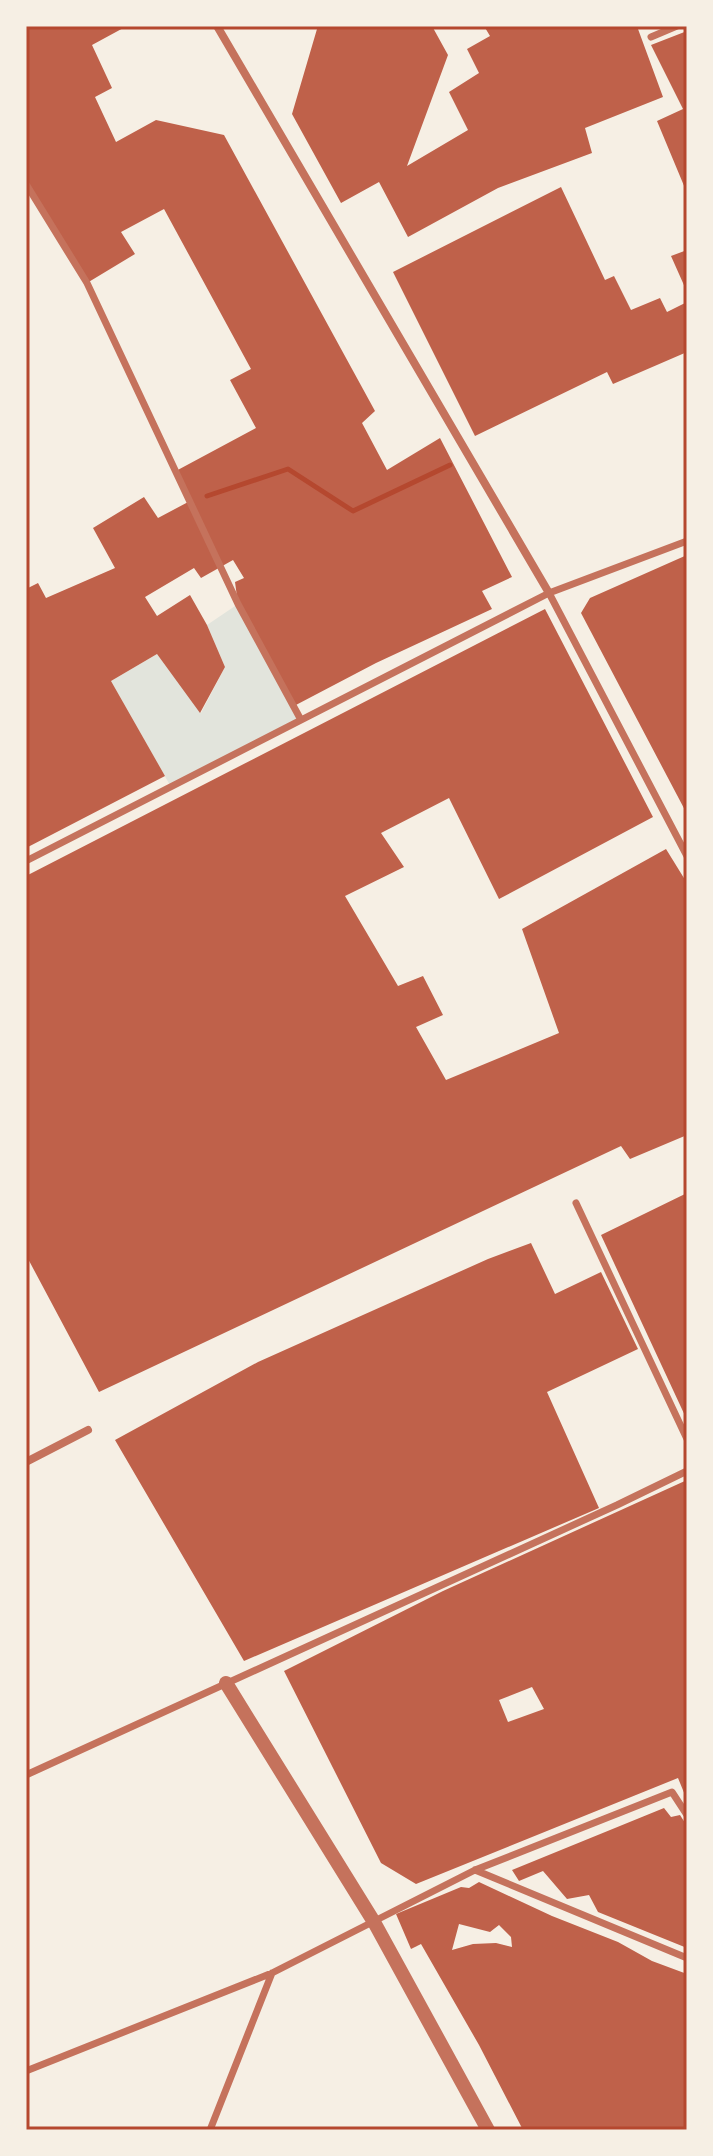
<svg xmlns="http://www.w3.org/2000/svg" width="713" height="2156" font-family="Mulish,sans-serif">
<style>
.green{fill:#e2e4dc}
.building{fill:#bf614a;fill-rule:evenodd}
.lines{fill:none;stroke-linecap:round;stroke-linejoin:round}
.path{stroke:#b5482f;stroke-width:5}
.pedestrian{stroke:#c5725c;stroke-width:7}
.minor{stroke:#c5725c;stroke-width:8}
.tertiary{stroke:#c5725c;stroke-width:14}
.neatline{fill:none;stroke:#b5482f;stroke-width:3}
</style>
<rect width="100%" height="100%" fill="#f6efe4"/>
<!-- green -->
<path class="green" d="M 238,604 L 301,720 L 171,787 L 111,681 L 157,654 L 201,713 L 225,667 L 207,625 Z"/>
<!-- building -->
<path class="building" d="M 26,26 L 127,26 L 92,45 L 112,88 L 95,97 L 116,142 L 156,120 L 224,135 L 375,411 L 362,423 L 387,470 L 440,438 L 512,577 L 482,591 L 492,609 L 376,663 L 294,706 L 238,604 L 235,582 L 244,578 L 233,560 L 201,578 L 194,568 L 145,597 L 157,616 L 190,595 L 207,625 L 225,667 L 200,713 L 157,654 L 111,681 L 165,776 L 26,848 L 26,589 L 38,583 L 46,598 L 115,568 L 93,528 L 144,497 L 158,518 L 190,501 L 174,472 L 256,428 L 230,380 L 251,369 L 164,209 L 121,232 L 135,254 L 87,283 L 26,184 Z
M 323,26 L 432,26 L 448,55 L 407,166 L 468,130 L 449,92 L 479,73 L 467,49 L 490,36 L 484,26 L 645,26 L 638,29 L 663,97 L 585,128 L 592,153 L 498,188 L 408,237 L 379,182 L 341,203 L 292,114 L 317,29 Z
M 687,31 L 687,193 L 657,121 L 683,109 L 651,45 Z
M 561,187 L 605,280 L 614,276 L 631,310 L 660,298 L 667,312 L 687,302 L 687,352 L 613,384 L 607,372 L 475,436 L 393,272 Z
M 687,250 L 687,292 L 671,256 Z
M 687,555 L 687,814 L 581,613 L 590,598 Z
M 545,609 L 653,817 L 499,899 L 449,798 L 381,833 L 404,867 L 345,896 L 398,986 L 423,976 L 443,1015 L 416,1027 L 446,1080 L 559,1033 L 522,929 L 666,849 L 687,883 L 687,1135 L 630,1159 L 621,1146 L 99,1392 L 26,1255 L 26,876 Z
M 687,1193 L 687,1420 L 601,1235 Z
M 531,1243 L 555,1294 L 601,1272 L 638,1349 L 547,1392 L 599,1508 L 244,1661 L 115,1440 L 258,1362 L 488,1259 Z
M 687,1480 L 687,1800 L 678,1778 L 416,1884 L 381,1863 L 284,1671 L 443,1591 ZM 532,1687 L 544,1709 L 508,1722 L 499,1700 Z
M 664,1808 L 671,1817 L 680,1815 L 687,1826 L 687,1948 L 598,1912 L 589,1895 L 567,1899 L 543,1871 L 519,1881 L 512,1870 Z
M 479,1882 L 552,1916 L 618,1942 L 652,1961 L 687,1974 L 687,2130 L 523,2130 L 479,2045 L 421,1944 L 411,1949 L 396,1914 L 461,1887 L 469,1888 ZM 459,1924 L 490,1932 L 499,1925 L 511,1937 L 512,1947 L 496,1943 L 473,1944 L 452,1950 Z"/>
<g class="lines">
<!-- path -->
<path class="path" d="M 207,496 L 288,469 L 353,511 L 450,465"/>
<!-- pedestrian -->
<path class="pedestrian" d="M 651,37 L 677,26
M 26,184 L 87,283 L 238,604 L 301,720
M 687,541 L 549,593 L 687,856
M 26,861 L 549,593
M 576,1203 L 687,1439
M 26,1775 L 617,1505 L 687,1471
M 475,1870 L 687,1958
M 26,2071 L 272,1973 L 475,1870 L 672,1792 L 687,1815
M 210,2130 L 272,1973"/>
<!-- minor -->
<path class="minor" d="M 217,26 L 549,593
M 26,1462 L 88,1430"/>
<!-- tertiary -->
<path class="tertiary" d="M 226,1683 L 374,1922 L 488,2130"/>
</g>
<!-- border -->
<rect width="713" height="2156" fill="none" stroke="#f6efe4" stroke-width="56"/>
<rect x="28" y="28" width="657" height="2100" class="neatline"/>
</svg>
